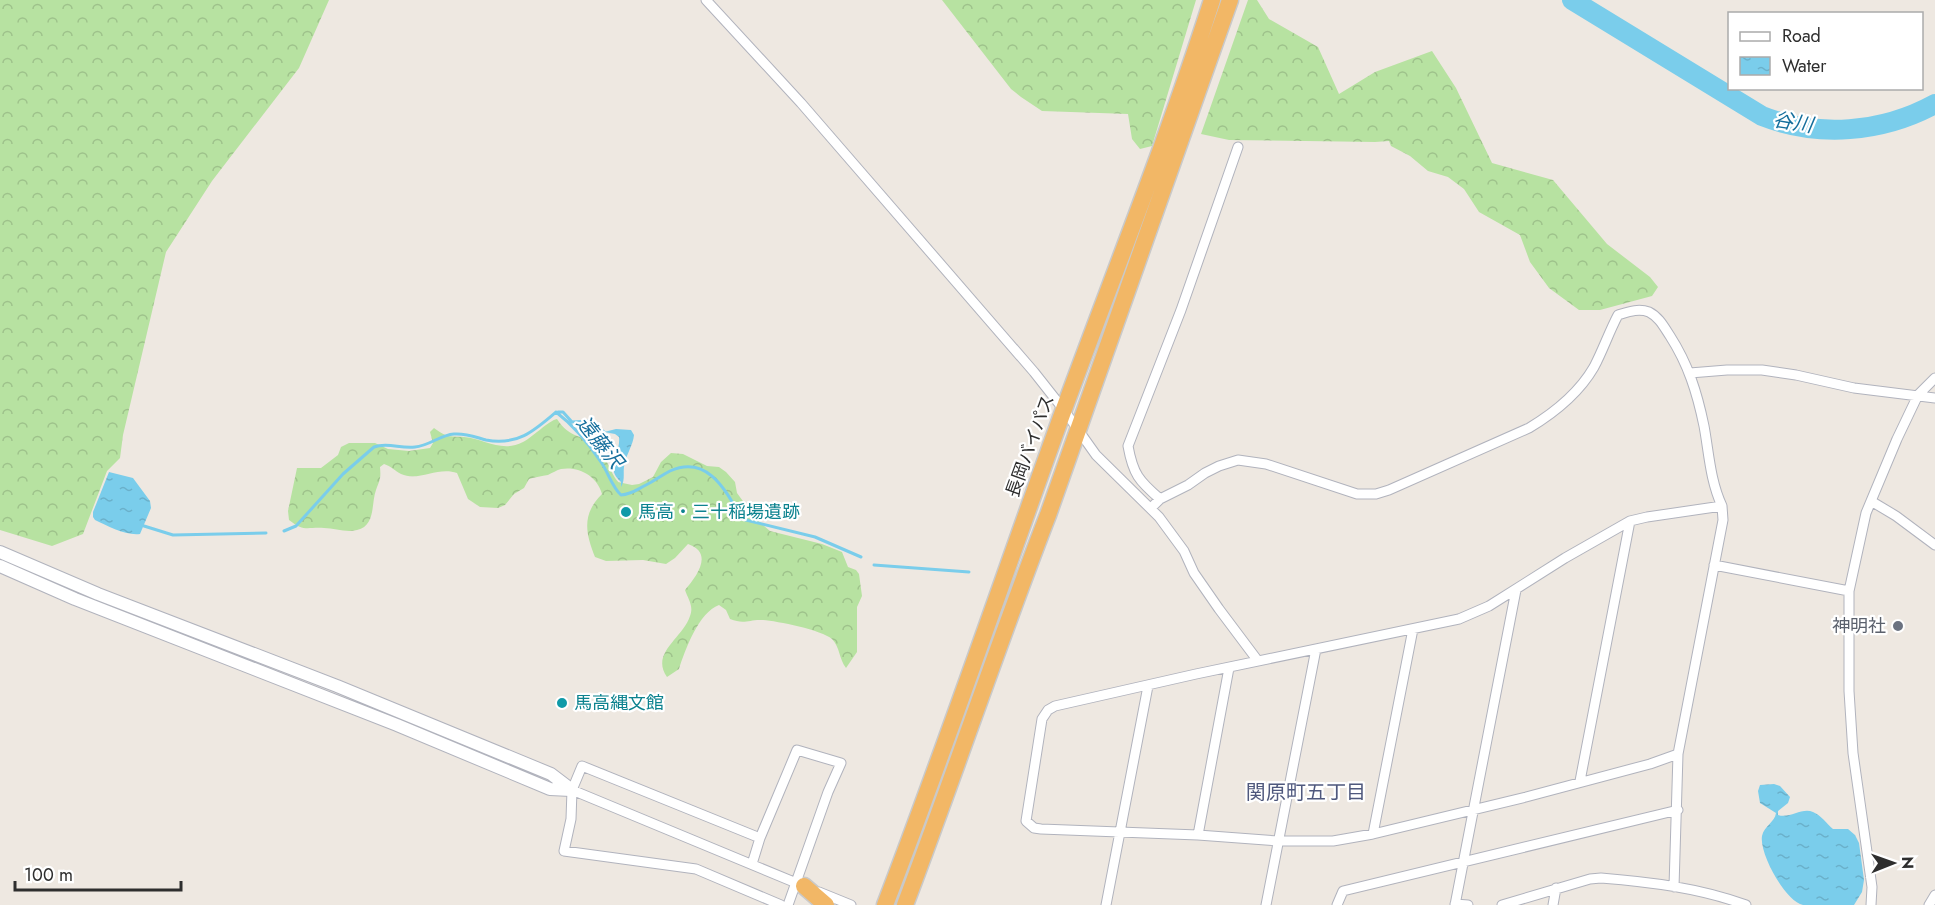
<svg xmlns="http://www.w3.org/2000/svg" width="1935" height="905" font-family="Jost,'Noto Sans JP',sans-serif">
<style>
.forest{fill:url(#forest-crowns)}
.water{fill:url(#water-ripples)}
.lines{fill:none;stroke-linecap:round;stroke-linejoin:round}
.stream{stroke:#7acdeb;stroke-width:3}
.river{stroke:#7acdeb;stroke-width:20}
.minor-casing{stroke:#b1b3bd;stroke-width:11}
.tertiary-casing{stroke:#b1b3bd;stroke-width:14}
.trunk-casing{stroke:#c9c9c9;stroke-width:19}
.minor{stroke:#fff;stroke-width:9}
.tertiary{stroke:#fff;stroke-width:12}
.trunk{stroke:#f2b766;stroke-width:16}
.culture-dot{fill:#0f9aa8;stroke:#fff;stroke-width:2}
.worship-dot{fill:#6b7280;stroke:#fff;stroke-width:2}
.labels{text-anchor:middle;stroke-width:4.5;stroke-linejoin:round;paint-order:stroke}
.street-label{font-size:18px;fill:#2e2e2e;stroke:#fff}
.culture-label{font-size:18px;fill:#0d838f;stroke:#fff;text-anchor:start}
.worship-label{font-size:18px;fill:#5b616d;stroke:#fff;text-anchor:end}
.water-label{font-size:20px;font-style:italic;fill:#146e9c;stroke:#fff}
.neighbourhood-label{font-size:20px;fill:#4f587d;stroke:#fff}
</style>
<defs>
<pattern id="forest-crowns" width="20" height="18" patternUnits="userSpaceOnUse" patternTransform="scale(1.5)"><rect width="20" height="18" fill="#b7e2a1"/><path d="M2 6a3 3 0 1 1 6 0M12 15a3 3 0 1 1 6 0" fill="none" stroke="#9ec28b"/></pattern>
<pattern id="water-ripples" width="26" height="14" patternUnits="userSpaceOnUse" patternTransform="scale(1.5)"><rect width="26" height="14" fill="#7acdeb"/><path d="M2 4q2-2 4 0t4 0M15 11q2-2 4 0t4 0" fill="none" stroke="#6ab0ca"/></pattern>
</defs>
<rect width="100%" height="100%" fill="#eee8e1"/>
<!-- forest -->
<path class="forest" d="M 0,0 L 329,0 L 299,68 L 212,181 L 166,252 L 123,435 L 120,458 L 107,471 L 83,534 L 52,546 L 0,530 Z
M 942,0 L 1196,0 L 1152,146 L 1140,149 L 1132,139 L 1128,114 L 1042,111 L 1021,97 L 1011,89 Z
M 1248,0 L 1257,0 L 1269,19 L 1318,47 L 1339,94 L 1375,72 L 1432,51 L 1456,88 L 1492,163 L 1553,180 L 1607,244 L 1650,277 L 1658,287 L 1652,296 L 1600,310 L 1579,310 L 1549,288 L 1530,262 L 1520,235 L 1479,212 L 1464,189 L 1448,177 L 1428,171 L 1410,156 L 1391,146 L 1389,141 L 1375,142 L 1229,140 L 1201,134 Z
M 557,419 C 570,439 582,434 596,446 C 607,456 609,471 618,482 L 632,485 L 639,484 L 653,477 L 661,462 L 671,453 L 683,454 L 707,466 L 719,467 L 726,472 L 735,482 L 737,493 L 756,519 L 770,531 L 822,544 L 842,552 L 848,567 L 856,570 L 859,574 L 862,596 L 857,607 L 857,652 L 846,668 C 839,659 840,647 832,639 C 822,630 777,621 763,620 C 749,619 745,625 730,619 L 726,610 L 719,605 C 699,612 685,650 679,669 L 667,677 C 650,653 683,638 690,616 C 694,606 688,599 685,590 C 697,576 714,553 688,544 L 675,558 L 666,564 L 643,560 L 606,561 L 595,557 C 585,532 582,514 602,494 C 597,476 579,466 561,469 C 557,470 552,473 548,475 C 542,476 535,477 529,479 L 524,488 L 514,494 L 505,505 L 498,508 L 480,507 L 468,499 L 457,473 C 438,466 419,482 401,474 C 395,471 391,466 384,464 L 380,467 C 381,479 380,479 376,490 C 371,503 376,526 357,530 C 346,533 335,528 324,528 C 306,527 304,532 289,520 L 288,511 L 297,468 L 321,468 L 338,455 L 341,447 L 349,443 L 375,443 L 388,449 L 409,451 L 430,448 L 433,443 L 430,432 L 434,428 C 448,438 448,436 464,437 C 485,439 502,453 523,442 C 533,437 548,421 557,419 Z"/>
<!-- water -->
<path class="water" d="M 616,429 L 631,430 L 634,435 C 633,445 627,453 625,463 C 622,471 626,479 621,487 L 621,482 C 604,468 621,454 619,437 L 615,434 L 604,432 Z
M 109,472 L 133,478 L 150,501 L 151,508 L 140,534 C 126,536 108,526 95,520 L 93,517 L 93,512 Z
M 1774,784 L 1780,786 L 1790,797 L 1788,803 L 1778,811 L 1778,815 C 1790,819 1802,807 1813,812 C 1821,815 1827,824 1833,829 L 1848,829 L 1855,835 L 1859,843 L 1864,880 L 1862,892 L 1854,905 C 1840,905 1815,905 1803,905 C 1785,901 1759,853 1762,836 C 1764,826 1775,822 1776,813 L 1760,803 L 1758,791 L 1760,785 Z"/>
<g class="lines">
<!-- stream -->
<path class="stream" d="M 558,412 L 563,412 L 572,422 L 592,421 L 604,432
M 144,526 L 173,535 L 266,533
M 284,531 L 296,526 L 343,474 L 374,447 C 387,442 401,449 415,447 C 429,446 440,435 454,434 C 466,433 475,437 486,440 C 517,446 534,431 556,412 C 573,425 589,444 601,462 C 608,472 612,487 621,495 C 632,494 636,490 646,485 C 654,481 662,475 670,471 C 708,454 726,491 742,519 L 815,537 L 861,557
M 874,565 L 969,572"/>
<!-- river -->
<path class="river" d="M 1572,0 L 1762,116 C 1818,138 1882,133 1935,104"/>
<defs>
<path id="minor" d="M 706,0 L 801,103 L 1034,372 L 1064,410 L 1096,455 L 1159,517 L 1184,551 L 1194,573 L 1219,609 L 1258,661
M 1690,373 L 1727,370 L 1762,370 L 1796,375 L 1854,388 L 1935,398
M 1160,499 C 1139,481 1133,474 1128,446 L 1181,310 L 1238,147
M 1871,501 L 1896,516 L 1935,545
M 1722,506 L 1723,520 L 1678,754 L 1650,764 L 1526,797 L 1373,834 L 1333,841 L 1278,841 L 1198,835 L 1041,829 L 1034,828 L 1026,821 L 1042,719 L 1048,710 L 1055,706 L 1196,674 L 1459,619 L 1489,606 L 1565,558 L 1630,521 L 1647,517 Z
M 1151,508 L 1160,499 L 1188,485 L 1205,473 L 1219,466 L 1238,460 L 1266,464 L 1357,494 L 1376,494 L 1389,490 L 1529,428 C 1554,413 1579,393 1594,367 C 1603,350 1609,332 1618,315 C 1628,312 1638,308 1649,312 C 1659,317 1664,327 1670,336 C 1688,364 1697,392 1704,426 C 1709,453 1710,480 1722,506
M 1714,565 L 1849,591
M 1580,781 L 1630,521
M 572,790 L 806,887
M 1373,834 L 1413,629
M 1198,835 L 1229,668
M 760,838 L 797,750 L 841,763 L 828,792 L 788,905
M 752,864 L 760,838 L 582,766 L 572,790 L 571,819 L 564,851 L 696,869 L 781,905
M 1674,887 L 1678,754
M 819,892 L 851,905
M 1455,904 L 1468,905
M 1106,905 L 1148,686
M 1266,905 L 1316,649
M 1337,905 L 1343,891 L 1678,810
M 1455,905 L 1516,590
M 1502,905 L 1590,879 L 1601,878 C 1650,882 1700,888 1746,905
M 1553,905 L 1556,888
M 1871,905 L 1872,887 L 1853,753 L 1849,691 L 1849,591 L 1866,513 L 1897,439 L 1918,395 L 1935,378
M 1929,905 L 1935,895"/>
<path id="tertiary" d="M 0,552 L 98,594 L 337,686 L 551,774 L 572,790
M 0,566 L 75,599 L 397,725 L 550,789 L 571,790"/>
<path id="trunk" d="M 804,886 L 826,905
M 885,905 C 948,741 1004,575 1064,409 C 1114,273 1168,138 1212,0
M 905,905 C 954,776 998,644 1048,515 L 1230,0"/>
</defs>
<!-- minor casing -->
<use href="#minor" class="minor-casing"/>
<!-- tertiary casing -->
<use href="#tertiary" class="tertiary-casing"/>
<!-- trunk casing -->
<use href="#trunk" class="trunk-casing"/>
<!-- minor -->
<use href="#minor" class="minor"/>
<!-- tertiary -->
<use href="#tertiary" class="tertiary"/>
<!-- trunk -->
<use href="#trunk" class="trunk"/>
</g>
<!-- markers -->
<g class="culture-dot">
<circle cx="626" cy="512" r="6"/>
<circle cx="562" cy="703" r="6"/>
</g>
<circle class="worship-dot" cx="1898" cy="626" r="6"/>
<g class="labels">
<!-- street labels -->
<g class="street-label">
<text transform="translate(1030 446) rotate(-70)" y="6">長岡バイパス</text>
</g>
<!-- culture labels -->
<g class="culture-label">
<text x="638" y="518">馬高・三十稲場遺跡</text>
<text x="574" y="709">馬高縄文館</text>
</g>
<!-- worship labels -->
<g class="worship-label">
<text x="1886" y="632">神明社</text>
</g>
<!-- water labels -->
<g class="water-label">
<text transform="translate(1793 122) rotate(9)" y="7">谷川</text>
<text transform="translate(600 442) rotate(51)" y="7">遠藤沢</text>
</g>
<!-- neighbourhood labels -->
<g class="neighbourhood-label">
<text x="1306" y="799">関原町五丁目</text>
</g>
</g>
<!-- legend -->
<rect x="1728" y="12" width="195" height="78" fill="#ffffff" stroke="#ababab" stroke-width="1.5"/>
<rect x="1740" y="32" width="30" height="9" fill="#ffffff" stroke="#ababab" stroke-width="1.5"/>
<text x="1782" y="42" font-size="18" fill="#2e2e2e">Road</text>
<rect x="1740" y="57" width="30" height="18" fill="url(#water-ripples)" stroke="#ababab" stroke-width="1.5"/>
<text x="1782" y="72" font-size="18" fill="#2e2e2e">Water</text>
<!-- north arrow -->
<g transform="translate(1893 863) rotate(89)" stroke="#ffffff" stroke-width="4.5" paint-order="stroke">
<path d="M0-4.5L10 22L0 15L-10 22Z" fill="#2e2e2e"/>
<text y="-9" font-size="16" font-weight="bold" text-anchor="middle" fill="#2e2e2e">N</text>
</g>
<!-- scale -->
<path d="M15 881v9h166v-9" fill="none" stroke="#2e2e2e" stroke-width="3"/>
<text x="24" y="881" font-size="18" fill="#2e2e2e" stroke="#ffffff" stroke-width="4.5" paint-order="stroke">100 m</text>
</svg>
